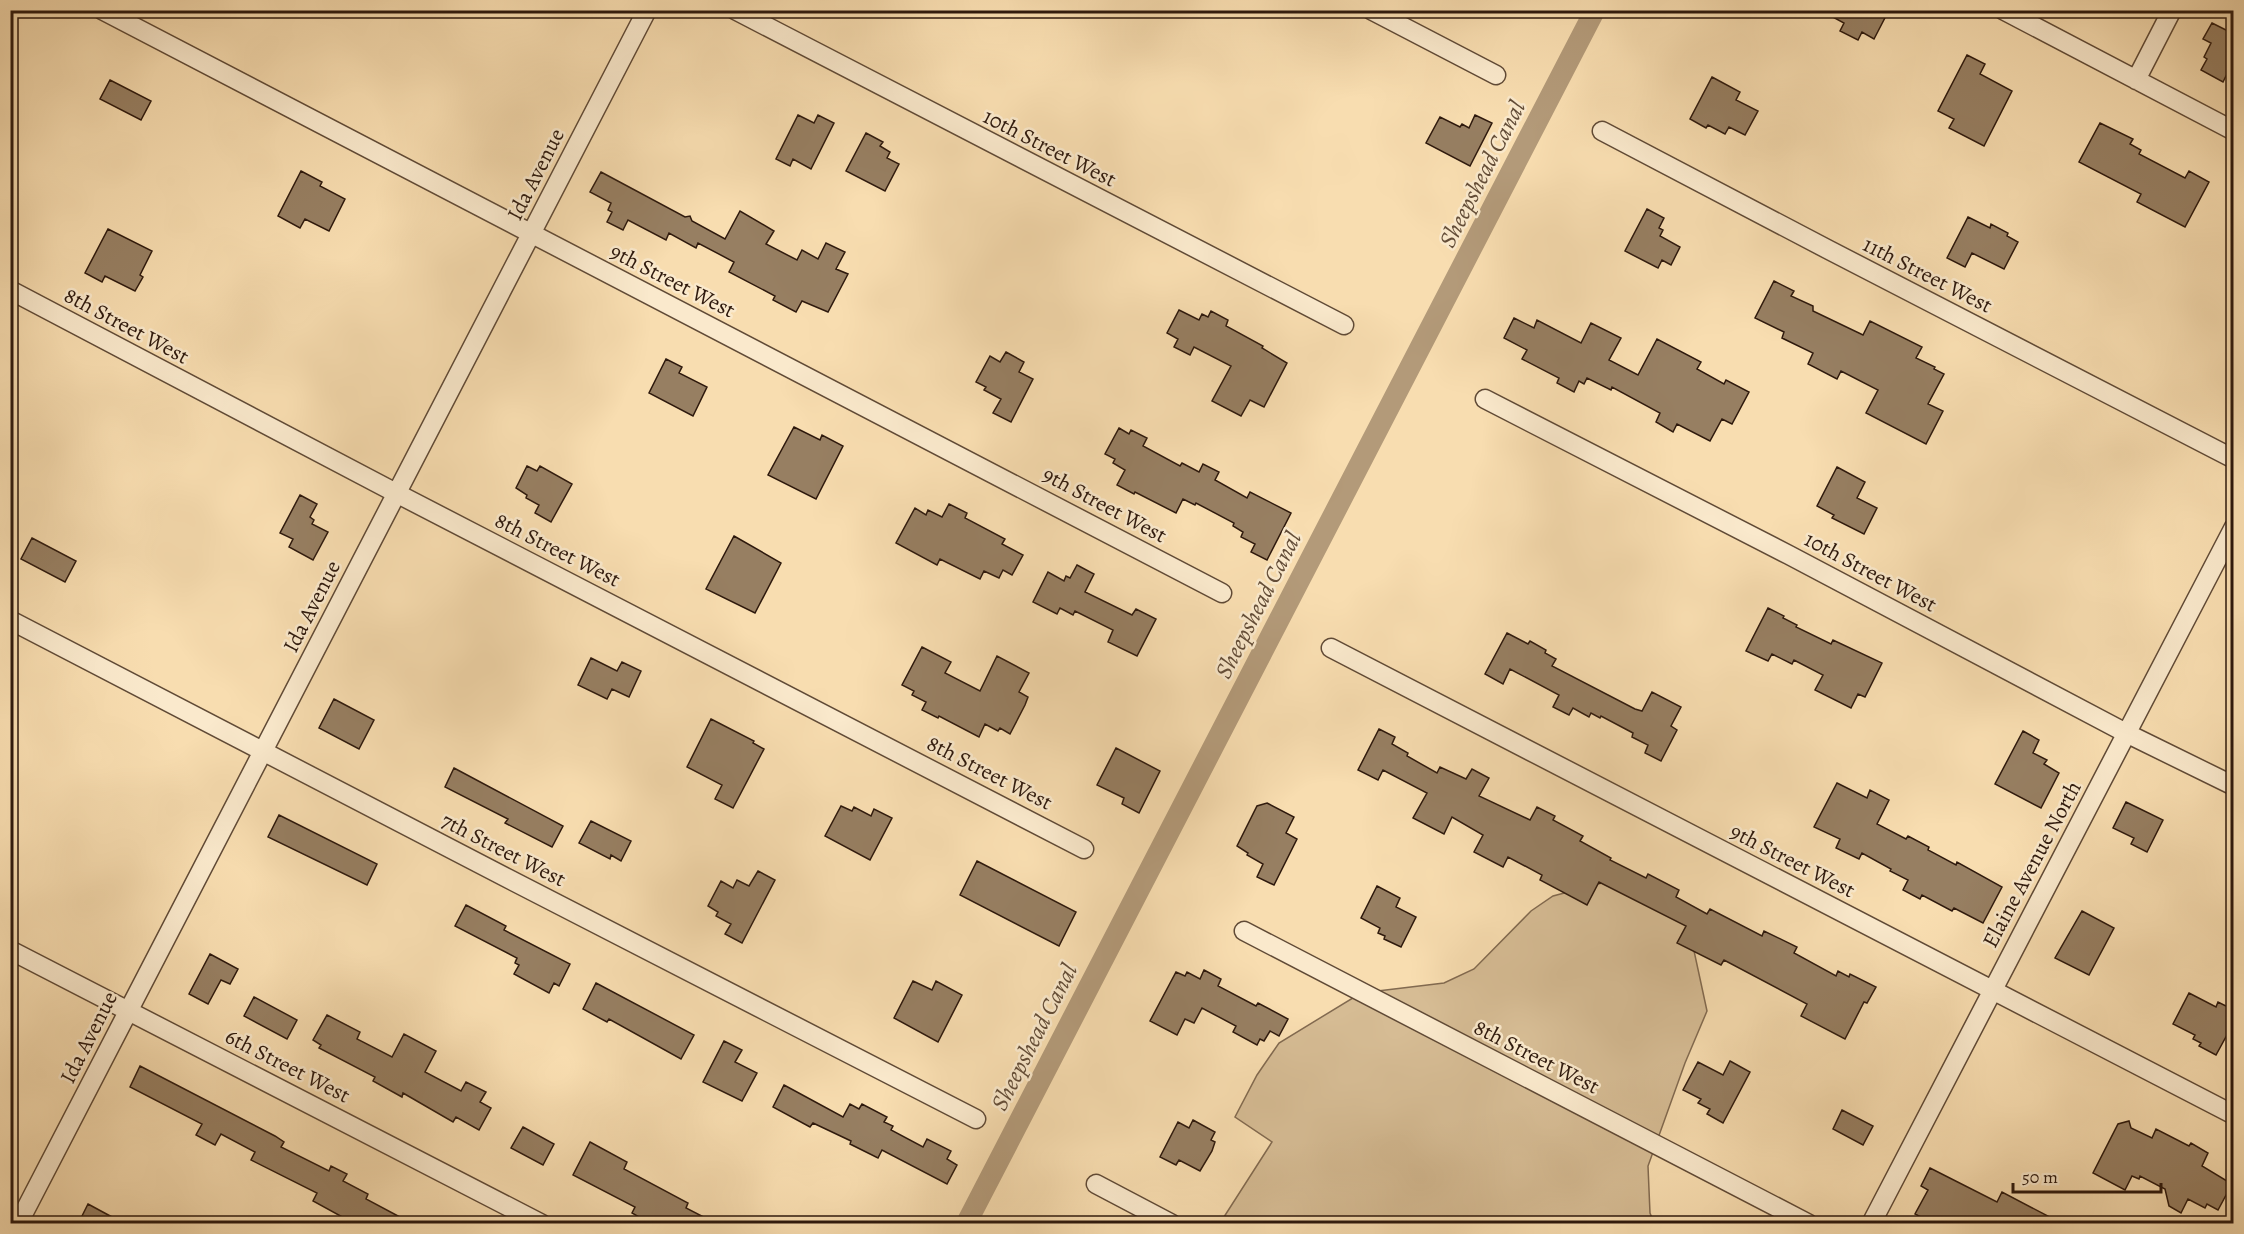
<svg xmlns="http://www.w3.org/2000/svg" width="2244" height="1234" font-family="Alegreya,serif">
<style>
.green{fill:#d6bc94;stroke:#826a50;stroke-width:1.5}
.lines{fill:none;stroke-linecap:round;stroke-linejoin:round}
.canal{stroke:#b39a79;stroke-width:21}
.building{fill:#977f62;stroke:#2e190d;stroke-width:1.5}
.street-casing{stroke:#604a36;stroke-width:21}
.street{stroke:#fae9cc;stroke-width:18}
.labels{text-anchor:middle;stroke-width:5;stroke-linejoin:round;paint-order:stroke}
.street-label{font-size:22px;fill:#2e190d;stroke:#fae9cc}
.water-label{font-size:24px;font-style:italic;fill:#634d38;stroke:#fae9cc}
</style>
<rect width="100%" height="100%" fill="#f8ddb0"/>
<filter id="stains"><feTurbulence type="fractalNoise" baseFrequency=".00333" numOctaves="4"/><feColorMatrix values="0 0 0 0 .2 0 0 0 0 .09 0 0 0 0 .02 0 0 0 .5 -.17"/></filter>
<radialGradient id="worn" r=".72"><stop offset=".6" stop-color="#630" stop-opacity="0"/><stop offset="1" stop-color="#630" stop-opacity=".3"/></radialGradient>
<!-- green -->
<path class="green" d="M 1602,883 L 1688,923 L 1707,1011 L 1685,1063 L 1648,1166 L 1650,1213 L 1654,1223 L 1225,1224 L 1222,1220 L 1272,1142 L 1235,1117 L 1257,1075 L 1279,1043 L 1361,993 L 1444,983 L 1474,969 L 1531,911 L 1553,896 Z"/>
<g class="lines">
<!-- canal -->
<path class="canal" d="M 966,1224 L 1595,10"/>
</g>
<!-- building -->
<path class="building" d="M 1820,10 L 1889,10 L 1874,39 L 1862,32 L 1858,40 L 1840,31 L 1844,23 Z
M 2212,23 L 2234,34 L 2234,75 L 2228,72 L 2223,82 L 2201,70 L 2207,59 L 2204,57 L 2211,43 L 2203,39 Z
M 1967,55 L 1985,64 L 1980,74 L 2012,91 L 1984,146 L 1949,128 L 1954,119 L 1938,111 Z
M 1712,77 L 1740,92 L 1736,100 L 1758,111 L 1745,135 L 1729,127 L 1725,134 L 1708,125 L 1706,128 L 1690,119 Z
M 110,80 L 151,101 L 141,120 L 100,99 Z
M 798,115 L 814,123 L 818,115 L 834,123 L 811,169 L 793,159 L 790,166 L 776,159 Z
M 1475,115 L 1492,123 L 1470,166 L 1426,143 L 1440,117 L 1460,127 L 1462,124 L 1469,128 Z
M 2100,123 L 2133,139 L 2130,144 L 2141,150 L 2139,154 L 2185,178 L 2189,171 L 2209,182 L 2185,227 L 2137,202 L 2141,194 L 2079,162 Z
M 866,133 L 883,142 L 880,146 L 890,152 L 887,158 L 899,164 L 885,191 L 846,171 Z
M 301,171 L 322,182 L 320,186 L 345,199 L 329,231 L 305,219 L 300,228 L 278,216 Z
M 601,172 L 685,217 L 690,216 L 692,221 L 725,239 L 740,211 L 774,231 L 766,244 L 797,260 L 802,250 L 818,259 L 826,243 L 845,252 L 836,269 L 848,274 L 828,312 L 802,301 L 796,312 L 773,300 L 775,296 L 729,272 L 734,262 L 698,243 L 696,248 L 669,233 L 666,240 L 628,220 L 623,230 L 607,222 L 612,212 L 608,210 L 611,203 L 590,192 Z
M 1647,209 L 1664,218 L 1659,228 L 1663,230 L 1660,236 L 1680,247 L 1671,265 L 1662,260 L 1658,268 L 1625,251 Z
M 1968,217 L 1990,228 L 1991,224 L 2008,233 L 2007,236 L 2018,242 L 2004,269 L 1972,253 L 1965,267 L 1947,258 Z
M 108,229 L 152,251 L 140,275 L 143,277 L 135,291 L 105,276 L 102,282 L 85,273 Z
M 1774,281 L 1794,291 L 1791,296 L 1813,306 L 1813,311 L 1863,335 L 1870,321 L 1922,347 L 1916,358 L 1935,367 L 1934,369 L 1944,374 L 1928,404 L 1943,411 L 1926,444 L 1866,413 L 1878,390 L 1841,371 L 1837,379 L 1808,364 L 1813,353 L 1782,338 L 1784,332 L 1755,318 Z
M 1179,310 L 1199,320 L 1202,314 L 1208,317 L 1211,311 L 1228,320 L 1226,326 L 1263,346 L 1262,348 L 1287,363 L 1264,407 L 1250,400 L 1241,416 L 1212,401 L 1231,366 L 1194,347 L 1190,355 L 1174,347 L 1178,339 L 1167,333 Z
M 1514,318 L 1534,328 L 1537,320 L 1581,343 L 1591,323 L 1621,338 L 1609,360 L 1638,375 L 1657,339 L 1701,362 L 1697,369 L 1724,384 L 1726,380 L 1749,392 L 1732,424 L 1722,419 L 1710,441 L 1677,424 L 1673,432 L 1656,422 L 1660,413 L 1612,387 L 1611,390 L 1587,378 L 1584,384 L 1579,381 L 1574,392 L 1557,383 L 1559,378 L 1522,359 L 1527,350 L 1504,338 Z
M 1006,352 L 1024,362 L 1019,372 L 1033,379 L 1011,422 L 993,413 L 1001,399 L 984,390 L 986,387 L 976,382 L 990,356 L 1000,362 Z
M 666,359 L 682,367 L 679,373 L 707,387 L 693,416 L 649,393 Z
M 794,427 L 820,440 L 822,435 L 843,446 L 816,499 L 768,475 Z
M 1119,428 L 1129,434 L 1131,430 L 1147,438 L 1143,446 L 1180,466 L 1182,463 L 1199,472 L 1203,464 L 1219,472 L 1215,480 L 1247,498 L 1250,492 L 1291,513 L 1267,560 L 1251,552 L 1255,544 L 1241,537 L 1243,532 L 1233,526 L 1234,523 L 1196,503 L 1195,505 L 1183,499 L 1176,513 L 1135,492 L 1134,494 L 1117,485 L 1125,470 L 1113,463 L 1115,459 L 1105,454 Z
M 527,466 L 537,471 L 540,466 L 572,484 L 551,522 L 535,513 L 539,505 L 526,498 L 527,495 L 516,488 Z
M 1837,467 L 1865,482 L 1857,498 L 1877,508 L 1864,534 L 1832,518 L 1834,515 L 1817,506 Z
M 300,495 L 317,504 L 310,517 L 314,520 L 312,524 L 328,532 L 313,560 L 289,547 L 293,539 L 280,533 Z
M 949,504 L 967,513 L 965,518 L 1005,539 L 1002,544 L 1023,555 L 1012,575 L 1003,570 L 999,578 L 984,571 L 980,579 L 940,559 L 937,565 L 896,543 L 915,508 L 926,515 L 928,510 L 942,517 Z
M 734,536 L 781,563 L 755,613 L 706,589 Z
M 32,538 L 76,561 L 65,582 L 21,559 Z
M 1077,565 L 1094,574 L 1085,592 L 1132,615 L 1136,609 L 1156,619 L 1137,656 L 1108,642 L 1113,630 L 1075,611 L 1073,615 L 1060,608 L 1057,614 L 1033,602 L 1048,572 L 1064,581 L 1066,576 L 1070,578 Z
M 1768,608 L 1784,616 L 1783,618 L 1797,625 L 1796,627 L 1831,644 L 1833,640 L 1882,663 L 1865,697 L 1858,694 L 1851,708 L 1815,690 L 1823,675 L 1794,660 L 1792,664 L 1772,654 L 1768,661 L 1746,651 Z
M 1507,633 L 1528,644 L 1530,641 L 1546,650 L 1545,653 L 1556,659 L 1552,666 L 1635,709 L 1642,711 L 1652,692 L 1681,707 L 1671,726 L 1677,730 L 1661,761 L 1645,753 L 1648,745 L 1632,737 L 1633,733 L 1601,716 L 1600,718 L 1591,713 L 1589,717 L 1573,708 L 1569,715 L 1553,707 L 1559,695 L 1510,669 L 1503,684 L 1485,674 Z
M 922,647 L 951,662 L 945,673 L 980,691 L 997,656 L 1029,673 L 1019,692 L 1028,697 L 1025,705 L 1010,734 L 1000,728 L 998,731 L 985,724 L 979,737 L 939,716 L 938,718 L 922,710 L 926,702 L 912,695 L 914,691 L 902,685 Z
M 591,658 L 617,671 L 622,662 L 641,671 L 629,697 L 612,689 L 607,699 L 578,685 Z
M 334,699 L 374,720 L 359,749 L 319,728 Z
M 711,719 L 754,741 L 753,743 L 764,749 L 733,808 L 715,799 L 722,785 L 687,767 Z
M 1379,729 L 1395,737 L 1392,744 L 1408,753 L 1407,756 L 1437,773 L 1440,767 L 1466,779 L 1472,769 L 1489,778 L 1479,796 L 1530,820 L 1537,807 L 1555,816 L 1553,820 L 1583,836 L 1580,841 L 1611,858 L 1610,860 L 1646,878 L 1648,874 L 1679,890 L 1676,897 L 1707,914 L 1710,909 L 1762,936 L 1764,931 L 1797,947 L 1794,953 L 1836,976 L 1838,971 L 1849,977 L 1850,974 L 1876,987 L 1867,1003 L 1864,1002 L 1845,1039 L 1801,1016 L 1807,1004 L 1724,960 L 1721,965 L 1677,943 L 1686,926 L 1599,882 L 1587,905 L 1540,880 L 1542,875 L 1508,857 L 1503,867 L 1474,852 L 1483,835 L 1452,817 L 1444,834 L 1413,818 L 1427,793 L 1383,770 L 1378,780 L 1358,770 Z
M 2023,731 L 2039,740 L 2033,753 L 2047,760 L 2044,764 L 2059,773 L 2041,808 L 1995,784 Z
M 1116,748 L 1160,771 L 1139,813 L 1122,804 L 1124,798 L 1097,785 Z
M 454,768 L 563,826 L 552,847 L 505,823 L 508,819 L 445,787 Z
M 1837,783 L 1867,798 L 1870,790 L 1889,800 L 1877,824 L 1906,839 L 1908,836 L 1929,847 L 1928,850 L 1956,865 L 1957,862 L 2002,887 L 1983,923 L 1954,908 L 1952,911 L 1922,895 L 1920,899 L 1903,890 L 1908,880 L 1890,871 L 1891,869 L 1862,853 L 1859,859 L 1836,848 L 1840,839 L 1814,827 Z
M 2126,802 L 2163,820 L 2147,852 L 2131,844 L 2134,838 L 2113,828 Z
M 1267,803 L 1294,817 L 1286,833 L 1297,839 L 1274,885 L 1257,877 L 1263,864 L 1247,855 L 1248,853 L 1237,846 L 1257,806 Z
M 841,806 L 852,811 L 854,807 L 871,816 L 874,809 L 892,818 L 870,860 L 825,836 Z
M 279,815 L 377,864 L 367,885 L 268,837 Z
M 591,821 L 631,841 L 621,861 L 611,855 L 610,859 L 579,843 Z
M 977,861 L 1076,912 L 1059,946 L 960,895 Z
M 758,871 L 775,880 L 742,943 L 725,934 L 731,924 L 716,916 L 718,912 L 708,906 L 721,881 L 733,888 L 737,880 L 749,886 Z
M 1377,886 L 1400,898 L 1396,907 L 1416,917 L 1401,947 L 1384,939 L 1385,936 L 1378,933 L 1380,928 L 1361,918 Z
M 466,905 L 506,926 L 504,930 L 570,964 L 559,986 L 554,983 L 549,993 L 514,974 L 519,965 L 515,963 L 517,958 L 455,926 Z
M 2082,911 L 2114,928 L 2089,975 L 2055,958 Z
M 210,954 L 238,969 L 230,984 L 221,980 L 208,1004 L 189,994 Z
M 1204,970 L 1221,979 L 1218,986 L 1256,1006 L 1258,1003 L 1288,1019 L 1279,1036 L 1270,1031 L 1264,1041 L 1260,1039 L 1257,1045 L 1233,1032 L 1236,1026 L 1202,1008 L 1194,1023 L 1185,1019 L 1177,1035 L 1150,1021 L 1176,972 L 1185,976 L 1187,972 L 1200,979 Z
M 913,981 L 932,990 L 936,981 L 962,995 L 938,1042 L 894,1018 Z
M 596,983 L 694,1035 L 681,1059 L 609,1019 L 607,1022 L 583,1009 Z
M 2189,993 L 2216,1007 L 2218,1002 L 2234,1010 L 2234,1022 L 2216,1055 L 2199,1046 L 2201,1043 L 2193,1039 L 2195,1035 L 2173,1024 Z
M 254,997 L 297,1020 L 287,1039 L 244,1016 Z
M 327,1015 L 360,1032 L 357,1039 L 392,1057 L 404,1034 L 436,1051 L 425,1072 L 461,1091 L 466,1082 L 486,1092 L 480,1102 L 491,1108 L 479,1130 L 456,1117 L 453,1122 L 403,1093 L 402,1097 L 373,1081 L 375,1077 L 319,1048 L 321,1045 L 313,1040 Z
M 724,1041 L 742,1050 L 735,1062 L 757,1073 L 742,1101 L 703,1082 Z
M 1730,1061 L 1750,1072 L 1723,1123 L 1707,1114 L 1710,1109 L 1698,1103 L 1701,1099 L 1683,1090 L 1698,1062 L 1723,1075 Z
M 140,1066 L 275,1136 L 284,1142 L 281,1147 L 329,1171 L 331,1166 L 347,1174 L 343,1181 L 368,1194 L 366,1199 L 413,1224 L 355,1224 L 313,1201 L 317,1193 L 251,1160 L 255,1152 L 221,1134 L 215,1145 L 196,1135 L 202,1124 L 130,1087 Z
M 784,1085 L 843,1117 L 850,1104 L 859,1109 L 862,1104 L 887,1117 L 884,1122 L 893,1126 L 891,1130 L 923,1147 L 927,1139 L 951,1151 L 947,1159 L 957,1165 L 947,1184 L 882,1150 L 878,1158 L 850,1144 L 851,1141 L 813,1123 L 810,1127 L 773,1107 Z
M 1842,1110 L 1873,1126 L 1863,1145 L 1833,1129 Z
M 1193,1120 L 1215,1132 L 1211,1140 L 1215,1142 L 1212,1151 L 1200,1171 L 1179,1160 L 1176,1165 L 1160,1157 L 1178,1122 L 1189,1128 Z
M 2129,1121 L 2131,1128 L 2152,1138 L 2156,1129 L 2189,1146 L 2191,1143 L 2208,1153 L 2202,1166 L 2232,1184 L 2218,1210 L 2207,1204 L 2205,1208 L 2188,1199 L 2181,1213 L 2169,1206 L 2165,1189 L 2140,1176 L 2139,1179 L 2132,1176 L 2125,1190 L 2093,1173 L 2118,1124 Z
M 523,1127 L 554,1144 L 543,1165 L 511,1148 Z
M 590,1142 L 627,1162 L 624,1169 L 688,1203 L 686,1208 L 717,1224 L 651,1224 L 632,1213 L 635,1207 L 573,1175 Z
M 1930,1168 L 1997,1202 L 2002,1192 L 2063,1224 L 1922,1224 L 1925,1219 L 1915,1214 L 1928,1190 L 1921,1186 Z
M 88,1204 L 125,1224 L 78,1224 Z"/>
<g class="lines">
<defs>
<path id="street" d="M 102,10 L 1222,593
M 735,10 L 1344,325
M 1371,10 L 1496,75
M 2003,10 L 2234,131
M 2136,80 L 2172,10
M 1602,131 L 1829,250 L 2234,459
M 10,290 L 396,493 L 1084,849
M 1485,399 L 1789,555 L 2126,733 L 2234,786
M 10,620 L 507,878 L 976,1119
M 1331,648 L 2234,1115
M 1244,931 L 1809,1224
M 10,950 L 542,1224
M 1096,1184 L 1172,1224
M 18,1224 L 647,10
M 1871,1224 L 2234,527"/>
</defs>
<!-- street casing -->
<use href="#street" class="street-casing"/>
<!-- street -->
<use href="#street" class="street"/>
</g>
<g class="labels">
<!-- street labels -->
<g class="street-label">
<text transform="translate(1050 147) rotate(27)" y="8">10th Street West</text>
<text transform="translate(535 174) rotate(-63)" y="8">Ida Avenue</text>
<text transform="translate(1928 274) rotate(27)" y="8">11th Street West</text>
<text transform="translate(673 280) rotate(27)" y="8">9th Street West</text>
<text transform="translate(127 325) rotate(28)" y="8">8th Street West</text>
<text transform="translate(1105 504) rotate(28)" y="8">9th Street West</text>
<text transform="translate(558 549) rotate(27)" y="8">8th Street West</text>
<text transform="translate(1871 571) rotate(28)" y="8">10th Street West</text>
<text transform="translate(311 606) rotate(-63)" y="8">Ida Avenue</text>
<text transform="translate(990 772) rotate(27)" y="8">8th Street West</text>
<text transform="translate(504 849) rotate(27)" y="8">7th Street West</text>
<text transform="translate(1793 860) rotate(27)" y="8">9th Street West</text>
<text transform="translate(2031 864) rotate(-62)" y="8">Elaine Avenue North</text>
<text transform="translate(88 1037) rotate(-63)" y="8">Ida Avenue</text>
<text transform="translate(1537 1056) rotate(27)" y="8">8th Street West</text>
<text transform="translate(288 1065) rotate(27)" y="8">6th Street West</text>
</g>
<!-- water labels -->
<g class="water-label">
<text transform="translate(1482 174) rotate(-63)" y="8">Sheepshead Canal</text>
<text transform="translate(1258 605) rotate(-63)" y="8">Sheepshead Canal</text>
<text transform="translate(1034 1037) rotate(-63)" y="8">Sheepshead Canal</text>
</g>
</g>
<!-- margin -->
<rect width="2244" height="1234" fill="none" stroke="#f8ddb0" stroke-width="36"/>
<rect x="12" y="12" width="2220" height="1210" fill="none" stroke="#2e190d" stroke-width="3"/>
<rect x="18" y="18" width="2208" height="1198" fill="none" stroke="#2e190d" stroke-width="1.5"/>
<!-- scale -->
<path d="M2013 1183v9h148v-9" fill="none" stroke="#2e190d" stroke-width="3"/>
<text x="2022" y="1183" font-size="18" fill="#2e190d" stroke="#fae9cc" stroke-width="4.5" paint-order="stroke">50 m</text>
<rect width="100%" height="100%" filter="url(#stains)"/>
<rect width="100%" height="100%" fill="url(#worn)"/>
</svg>
